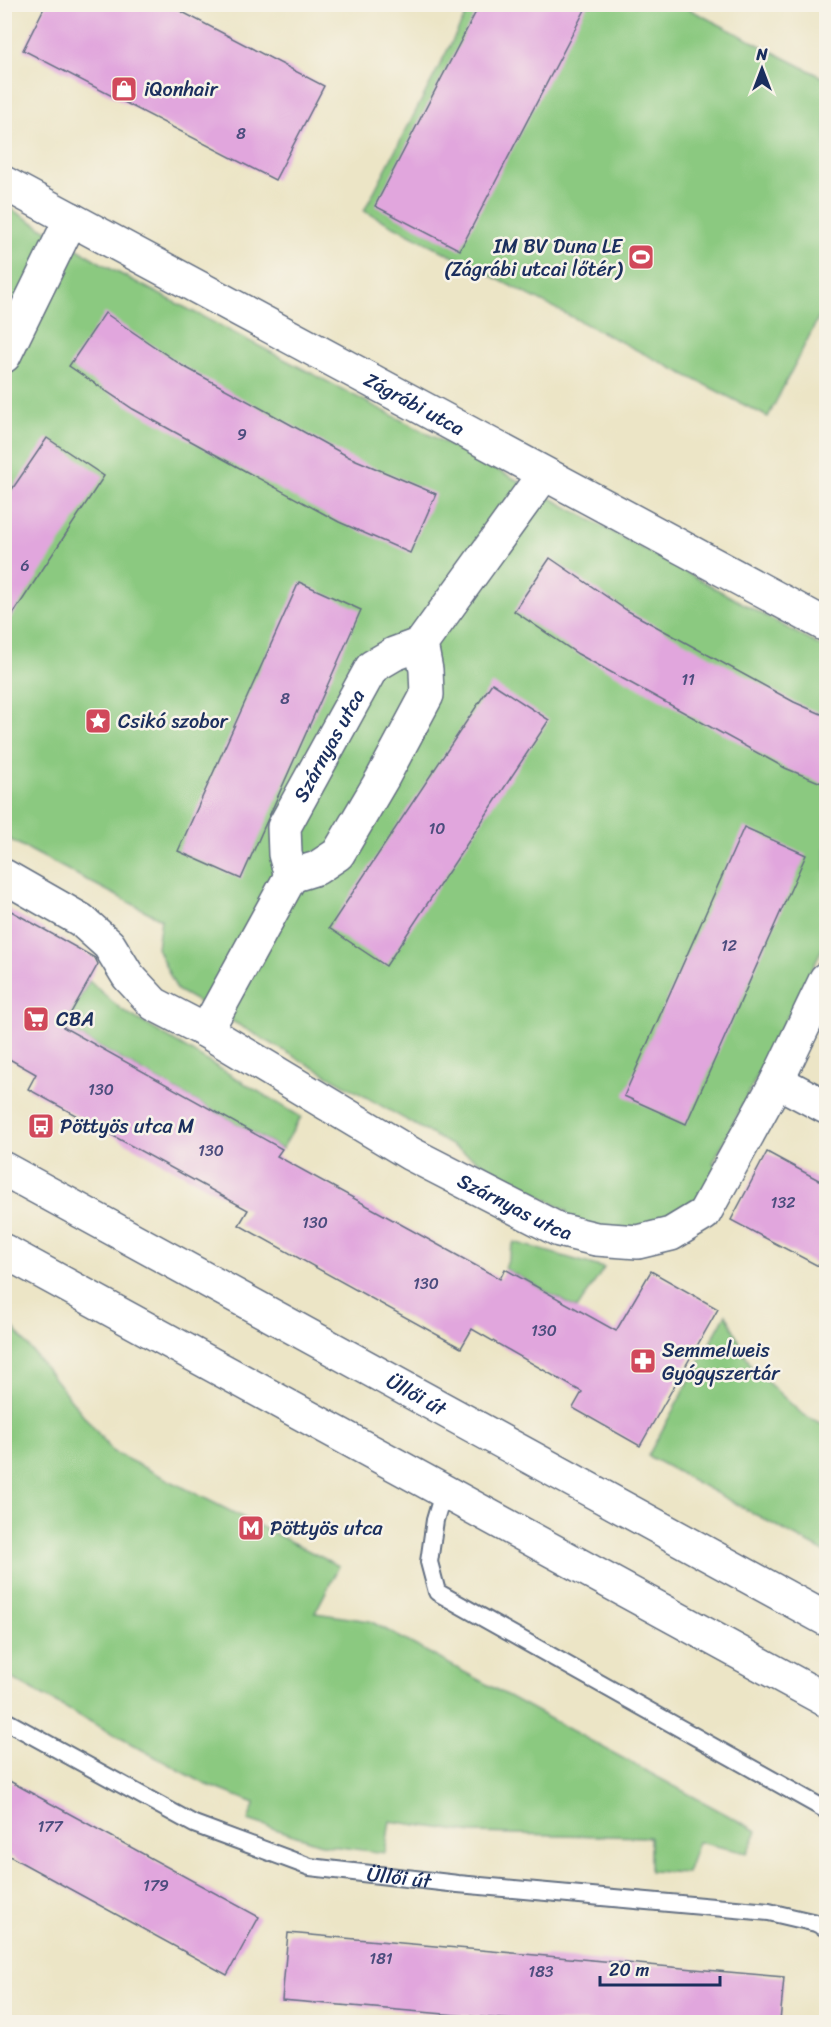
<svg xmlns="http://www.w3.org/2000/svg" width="831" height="2027" font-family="Sriracha,sans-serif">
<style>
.green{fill:#8bc980;stroke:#537c6f;stroke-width:1.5}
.building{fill:#e1a6dd}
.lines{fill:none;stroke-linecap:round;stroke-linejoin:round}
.lane-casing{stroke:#646f82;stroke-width:20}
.street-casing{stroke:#646f82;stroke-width:36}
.primary-casing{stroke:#646f82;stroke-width:36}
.lane{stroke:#fff;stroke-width:16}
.street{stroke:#fff;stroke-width:33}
.primary{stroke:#fff;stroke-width:33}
.labels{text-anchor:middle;stroke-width:5;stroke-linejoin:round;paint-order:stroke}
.number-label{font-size:16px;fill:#4c4d7e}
.poi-label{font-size:20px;fill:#1b2f5e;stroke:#f7f3e8;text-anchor:start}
.street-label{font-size:20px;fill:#1b2f5e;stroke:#f7f3e8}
</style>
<rect width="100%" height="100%" fill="#f7f3e8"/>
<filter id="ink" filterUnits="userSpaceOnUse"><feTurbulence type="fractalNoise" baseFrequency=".0167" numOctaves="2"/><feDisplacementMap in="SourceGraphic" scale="12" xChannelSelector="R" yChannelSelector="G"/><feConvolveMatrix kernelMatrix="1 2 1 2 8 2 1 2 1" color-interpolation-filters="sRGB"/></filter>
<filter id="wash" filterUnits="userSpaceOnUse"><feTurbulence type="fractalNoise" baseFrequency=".008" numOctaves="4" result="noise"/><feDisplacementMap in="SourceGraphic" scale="24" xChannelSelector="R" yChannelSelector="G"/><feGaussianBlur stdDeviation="1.35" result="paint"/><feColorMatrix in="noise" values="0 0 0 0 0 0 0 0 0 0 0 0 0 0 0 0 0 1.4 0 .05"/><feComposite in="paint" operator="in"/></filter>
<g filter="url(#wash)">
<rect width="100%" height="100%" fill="#ece5c6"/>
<!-- green -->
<path class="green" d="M 471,5 L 681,5 L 826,79 L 826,303 L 768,417 L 364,211 Z
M 4,205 L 111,269 L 534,489 L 826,649 L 826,941 L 713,1163 L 728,1172 L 671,1234 L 559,1230 L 567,1211 L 177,990 L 157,948 L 161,919 L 5,837 Z
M 89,981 L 122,1010 L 301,1117 L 282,1149 L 63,1027 Z
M 514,1242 L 604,1268 L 577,1309 L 505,1269 Z
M 726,1314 L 752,1368 L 802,1414 L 826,1426 L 826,1553 L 648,1456 Z
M 4,1321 L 12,1326 L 113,1452 L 339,1566 L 315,1613 L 370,1621 L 757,1831 L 747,1853 L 698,1842 L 687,1873 L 650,1871 L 650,1837 L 473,1833 L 390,1821 L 385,1853 L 324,1845 L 248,1820 L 255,1803 L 205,1784 L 5,1675 Z"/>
<g id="blocks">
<!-- building -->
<path class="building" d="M 46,4 L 167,4 L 324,86 L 275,180 L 23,50 Z
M 480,4 L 588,4 L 460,250 L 375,206 Z
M 105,313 L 183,366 L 266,411 L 349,457 L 436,494 L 410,553 L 339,522 L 236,466 L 133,409 L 69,366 Z
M 47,438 L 104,476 L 4,628 L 4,501 Z
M 550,558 L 628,611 L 794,702 L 826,716 L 826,785 L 785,768 L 578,654 L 514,611 Z
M 299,582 L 361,610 L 241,879 L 178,851 Z
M 492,683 L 549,720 L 386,966 L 329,928 Z
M 744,827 L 806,855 L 686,1124 L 624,1096 Z
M 4,907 L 95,958 L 98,964 L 63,1027 L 282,1149 L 277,1156 L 500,1279 L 505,1269 L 616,1331 L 651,1271 L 718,1309 L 640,1446 L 573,1408 L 582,1392 L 472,1329 L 461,1348 L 239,1225 L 248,1210 L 28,1089 L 36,1074 L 4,1056 Z
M 767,1152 L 826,1184 L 826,1270 L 731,1220 Z
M 4,1778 L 259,1917 L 227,1975 L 4,1853 Z
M 288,1933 L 784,1977 L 780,2022 L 538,2022 L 282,2000 Z"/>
</g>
</g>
<g filter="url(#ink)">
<use href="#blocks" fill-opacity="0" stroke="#646f82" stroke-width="1.5"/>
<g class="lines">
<defs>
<g id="lane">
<path d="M 444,1490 L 435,1520 L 429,1562 L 437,1592 L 826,1810"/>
<path id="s1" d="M 4,1720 L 194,1824 L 310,1867 L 458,1884 L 769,1912 L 816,1923 L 826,1928"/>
</g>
<g id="street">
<path id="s2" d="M 4,183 L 826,625"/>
<path d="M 4,356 L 71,219"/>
<path id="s3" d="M 421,644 L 426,670 L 427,695 L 382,779 L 338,854 L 317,868 L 291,876 L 285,854 L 284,827 L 372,667 L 394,654 L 421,644 L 544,474"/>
<path id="s4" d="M 4,876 L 81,920 L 109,945 L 128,976 L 154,1004 L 206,1031 L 411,1154 L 559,1230 L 596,1239 L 638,1242 L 671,1234 L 704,1214 L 777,1081 L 826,979"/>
<path d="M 206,1031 L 291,876"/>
<path d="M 777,1081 L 826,1107"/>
</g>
<g id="primary">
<path id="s5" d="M 4,1169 L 826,1619"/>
<path d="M 4,1251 L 826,1700"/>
</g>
</defs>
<!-- lane casing -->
<use href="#lane" class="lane-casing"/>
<!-- street casing -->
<use href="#street" class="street-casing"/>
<!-- primary casing -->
<use href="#primary" class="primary-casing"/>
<!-- lane -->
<use href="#lane" class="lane"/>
<!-- street -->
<use href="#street" class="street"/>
<!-- primary -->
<use href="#primary" class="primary"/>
</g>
</g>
<!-- icons -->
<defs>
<symbol id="shop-square" viewBox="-11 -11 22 22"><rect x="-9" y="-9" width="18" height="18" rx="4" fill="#d1495b" stroke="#f7f3e8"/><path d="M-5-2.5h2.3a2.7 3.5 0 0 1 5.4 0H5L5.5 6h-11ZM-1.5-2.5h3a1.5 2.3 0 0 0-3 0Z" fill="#fff"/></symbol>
<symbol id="stadium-square" viewBox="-11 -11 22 22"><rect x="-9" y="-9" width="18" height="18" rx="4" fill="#d1495b" stroke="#f7f3e8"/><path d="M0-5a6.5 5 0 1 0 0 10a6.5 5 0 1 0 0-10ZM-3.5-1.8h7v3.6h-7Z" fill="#fff"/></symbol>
<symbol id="sight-square" viewBox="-11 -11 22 22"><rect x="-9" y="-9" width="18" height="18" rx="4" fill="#d1495b" stroke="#f7f3e8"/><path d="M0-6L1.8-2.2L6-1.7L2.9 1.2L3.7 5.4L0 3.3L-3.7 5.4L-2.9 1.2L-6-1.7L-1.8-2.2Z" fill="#fff"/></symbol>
<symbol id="supermarket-square" viewBox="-11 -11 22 22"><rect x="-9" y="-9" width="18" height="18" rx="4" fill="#d1495b" stroke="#f7f3e8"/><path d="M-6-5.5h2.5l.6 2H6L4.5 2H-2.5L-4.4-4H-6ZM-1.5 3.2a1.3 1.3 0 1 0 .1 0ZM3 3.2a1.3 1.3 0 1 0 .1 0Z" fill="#fff"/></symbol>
<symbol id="bus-square" viewBox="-11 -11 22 22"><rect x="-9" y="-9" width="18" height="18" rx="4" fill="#d1495b" stroke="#f7f3e8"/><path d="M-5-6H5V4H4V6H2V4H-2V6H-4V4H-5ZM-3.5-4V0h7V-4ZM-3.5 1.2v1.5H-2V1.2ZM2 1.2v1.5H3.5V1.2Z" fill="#fff"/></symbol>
<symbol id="pharmacy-square" viewBox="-11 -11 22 22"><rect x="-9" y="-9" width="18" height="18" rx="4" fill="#d1495b" stroke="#f7f3e8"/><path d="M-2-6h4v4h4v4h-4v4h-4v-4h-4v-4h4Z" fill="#fff"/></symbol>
<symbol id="metro-square" viewBox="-11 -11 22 22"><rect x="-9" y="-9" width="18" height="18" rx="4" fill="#d1495b" stroke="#f7f3e8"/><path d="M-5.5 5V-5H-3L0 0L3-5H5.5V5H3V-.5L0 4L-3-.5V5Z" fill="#fff"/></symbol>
</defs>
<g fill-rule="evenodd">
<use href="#shop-square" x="109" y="74" width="30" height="30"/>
<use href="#stadium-square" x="626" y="242" width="30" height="30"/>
<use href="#sight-square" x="83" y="706" width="30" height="30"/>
<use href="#supermarket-square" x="21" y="1004" width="30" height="30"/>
<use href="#bus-square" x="26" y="1111" width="30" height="30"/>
<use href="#pharmacy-square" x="628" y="1346" width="30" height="30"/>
<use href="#metro-square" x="236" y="1513" width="30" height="30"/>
</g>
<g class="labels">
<!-- number labels -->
<g class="number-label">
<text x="241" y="139">8</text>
<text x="242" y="440">9</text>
<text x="25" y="571">6</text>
<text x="688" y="685">11</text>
<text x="285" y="704">8</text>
<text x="437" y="834">10</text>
<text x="729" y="951">12</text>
<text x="101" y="1095">130</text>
<text x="211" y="1156">130</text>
<text x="783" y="1208">132</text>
<text x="315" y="1228">130</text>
<text x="426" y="1289">130</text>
<text x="544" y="1336">130</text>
<text x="50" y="1832">177</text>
<text x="156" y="1891">179</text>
<text x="381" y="1964">181</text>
<text x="541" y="1977">183</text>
</g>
<!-- poi labels -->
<g class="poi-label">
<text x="144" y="96">iQonhair</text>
<text x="622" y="253" text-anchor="end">IM BV Duna LE<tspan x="622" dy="23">(Zágrábi utcai lőtér)</tspan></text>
<text x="118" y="728">Csikó szobor</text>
<text x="56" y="1026">CBA</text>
<text x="60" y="1133">Pöttyös utca M</text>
<text x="662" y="1357">Semmelweis<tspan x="662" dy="23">Gyógyszertár</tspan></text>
<text x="270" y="1535">Pöttyös utca</text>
</g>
<!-- street labels -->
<g class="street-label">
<text dy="7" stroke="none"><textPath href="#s2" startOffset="466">Zágrábi utca</textPath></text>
<text dy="7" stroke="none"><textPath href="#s3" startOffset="429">Szárnyas utca</textPath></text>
<text dy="7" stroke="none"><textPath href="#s4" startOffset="615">Szárnyas utca</textPath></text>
<text dy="7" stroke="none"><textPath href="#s5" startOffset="470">Üllői út</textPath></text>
<text dy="7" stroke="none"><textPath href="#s1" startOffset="430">Üllői út</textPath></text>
</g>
</g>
<!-- margin -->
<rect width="831" height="2027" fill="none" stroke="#f7f3e8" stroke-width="24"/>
<!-- north arrow -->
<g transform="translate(762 69)" stroke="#f7f3e8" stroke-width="4.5" paint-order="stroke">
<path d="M0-4.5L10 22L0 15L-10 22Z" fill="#1b2f5e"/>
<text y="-9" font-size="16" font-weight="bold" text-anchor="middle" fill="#1b2f5e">N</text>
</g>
<!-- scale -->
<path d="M600 1976v9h120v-9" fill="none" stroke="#1b2f5e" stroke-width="3"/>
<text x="609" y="1976" font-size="18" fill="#1b2f5e" stroke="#f7f3e8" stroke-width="4.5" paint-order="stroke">20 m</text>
</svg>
